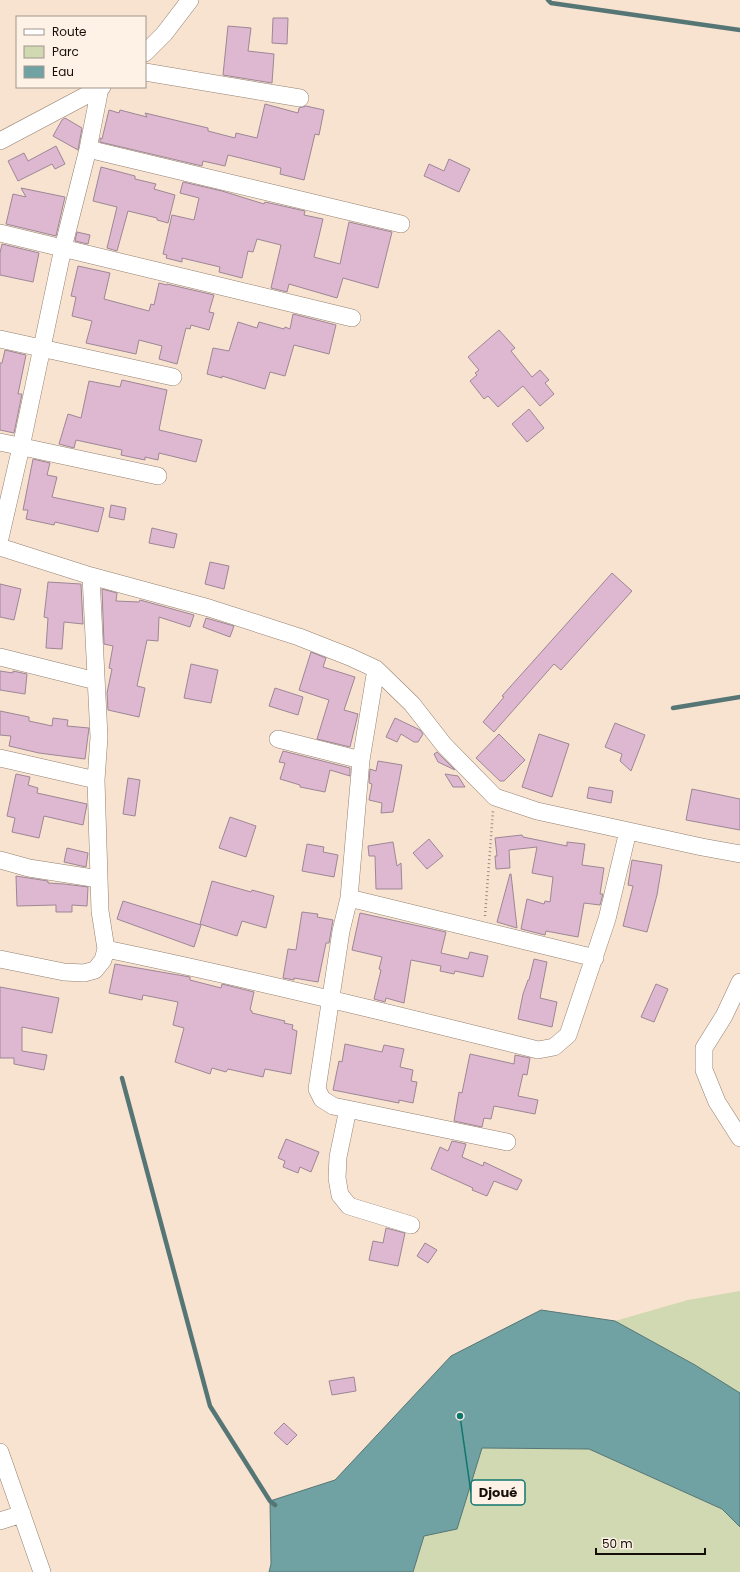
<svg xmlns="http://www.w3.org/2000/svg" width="740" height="1572" font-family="Poppins,sans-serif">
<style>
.green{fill:#d0d9b1}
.water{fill:#70a2a3;stroke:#557675}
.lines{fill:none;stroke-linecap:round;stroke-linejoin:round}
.stream{stroke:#557675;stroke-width:4.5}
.building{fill:#deb8d1;stroke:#9d8795}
.minor-casing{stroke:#93806f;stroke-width:18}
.path{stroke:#9a8b7e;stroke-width:2.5;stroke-dasharray:1 3;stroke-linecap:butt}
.minor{stroke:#fff;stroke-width:17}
.leader{fill:none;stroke:#0f766e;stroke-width:1.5}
.callout-dot{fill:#0f766e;stroke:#fef1e6;stroke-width:1.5}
.callout{fill:#fef1e6;stroke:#0f766e;stroke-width:1.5}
.callout-label{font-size:13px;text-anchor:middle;font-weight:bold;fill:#160f09}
</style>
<rect width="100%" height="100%" fill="#f8e2d0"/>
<!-- green -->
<path class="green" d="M 740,1291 L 740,1393 L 695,1365 L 615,1321 L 688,1300 Z
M 482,1448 L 589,1449 L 722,1509 L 740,1527 L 740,1572 L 413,1572 L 424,1536 L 457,1528 Z"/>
<!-- water -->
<path class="water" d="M 541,1310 L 615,1321 L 695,1365 L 740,1393 L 740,1527 L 722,1509 L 589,1449 L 482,1448 L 457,1529 L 424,1536 L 413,1572 L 269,1572 L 271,1564 L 270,1501 L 335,1480 L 451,1356 Z"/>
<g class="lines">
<!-- stream -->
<path class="stream" d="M 548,0 L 551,3 L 740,30
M 673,708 L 740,697
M 122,1078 L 210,1406 L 270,1501 L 275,1505"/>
</g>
<!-- building -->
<path class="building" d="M 273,18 L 288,18 L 287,44 L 272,43 Z
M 228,26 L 251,28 L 248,51 L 274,54 L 272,83 L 223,75 Z
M 265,104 L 298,113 L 299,108 L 306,106 L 324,110 L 319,135 L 315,134 L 304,180 L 280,174 L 281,168 L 228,155 L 225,166 L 203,161 L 202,166 L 100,142 L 100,138 L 102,139 L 109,110 L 119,113 L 120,110 L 147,117 L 145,113 L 208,128 L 208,131 L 235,138 L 236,133 L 257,138 Z
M 65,118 L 82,128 L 78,150 L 53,136 L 62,120 Z
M 56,146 L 65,164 L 55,169 L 52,164 L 18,181 L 8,161 L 24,153 L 28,161 Z
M 449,159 L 470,169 L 459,192 L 424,176 L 429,164 L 444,171 Z
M 101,167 L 135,176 L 135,179 L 156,184 L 154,189 L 175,195 L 168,223 L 157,220 L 157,218 L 128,211 L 117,251 L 107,248 L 117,207 L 93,201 Z
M 183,182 L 222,191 L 264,204 L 265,202 L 305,211 L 304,215 L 323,219 L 314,257 L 340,264 L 349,222 L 392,232 L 378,288 L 343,278 L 337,298 L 289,284 L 287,292 L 271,288 L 281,245 L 257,239 L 253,252 L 248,251 L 242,278 L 219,272 L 220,267 L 182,258 L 182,262 L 166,258 L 167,255 L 163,254 L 172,215 L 194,220 L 199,198 L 180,193 Z
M 21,188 L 65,197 L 56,236 L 6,224 L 13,194 L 26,197 Z
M 77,232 L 90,235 L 88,244 L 75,241 Z
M 2,244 L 39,253 L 33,282 L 0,275 L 0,253 Z
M 78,266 L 110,273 L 104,299 L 149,311 L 151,304 L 154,305 L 159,283 L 167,285 L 167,284 L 214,295 L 209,312 L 214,313 L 209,330 L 191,325 L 190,329 L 186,328 L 177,364 L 159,359 L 162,346 L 139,340 L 136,354 L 86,343 L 92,321 L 72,316 L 76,297 L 71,296 Z
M 293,314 L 336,325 L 329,354 L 294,345 L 285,376 L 270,372 L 265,389 L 222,376 L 222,378 L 207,374 L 213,348 L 229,351 L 238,322 L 257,328 L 259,322 L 284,329 L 285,327 L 290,329 Z
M 499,330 L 515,348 L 511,351 L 532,377 L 540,370 L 549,380 L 545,383 L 554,394 L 540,406 L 523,386 L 498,407 L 488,396 L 484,399 L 470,381 L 477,375 L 475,373 L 479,370 L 468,357 Z
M 5,350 L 26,355 L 18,394 L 22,394 L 14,433 L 0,430 L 0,363 L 2,363 Z
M 122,380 L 167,390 L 159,430 L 202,440 L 196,462 L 159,453 L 158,460 L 145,457 L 145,460 L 121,455 L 122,450 L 76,440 L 74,448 L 59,444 L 68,414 L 81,418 L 89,381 L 120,387 Z
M 529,409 L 544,428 L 527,442 L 512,424 Z
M 33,459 L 50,463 L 47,475 L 57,477 L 52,497 L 104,508 L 98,532 L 55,522 L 54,525 L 26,519 L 28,510 L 23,510 Z
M 111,505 L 126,508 L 124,520 L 109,517 Z
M 152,528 L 177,534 L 174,548 L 149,543 Z
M 210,562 L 229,566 L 224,589 L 205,584 Z
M 612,573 L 632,591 L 561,670 L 554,664 L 494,732 L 483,722 L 504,697 L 502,696 Z
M 48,582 L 81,584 L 83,624 L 64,622 L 62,649 L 46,648 L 48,618 L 44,617 Z
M 0,584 L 21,589 L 14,620 L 0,617 Z
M 102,589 L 117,593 L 116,601 L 139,602 L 140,600 L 194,615 L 190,627 L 159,617 L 158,641 L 147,640 L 137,686 L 145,688 L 139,717 L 108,710 L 107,693 L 112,669 L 109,668 L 113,646 L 104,644 Z
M 206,618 L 234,626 L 230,637 L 203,627 Z
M 311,652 L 326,658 L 323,667 L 355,677 L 344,710 L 358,714 L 350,747 L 317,739 L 329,700 L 299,690 Z
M 191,664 L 218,670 L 211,703 L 184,698 Z
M 0,671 L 13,673 L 13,671 L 27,674 L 25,694 L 0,690 Z
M 275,688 L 303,697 L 298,715 L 269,706 Z
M 0,711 L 29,717 L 29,721 L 52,726 L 53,718 L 68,720 L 67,726 L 89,728 L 85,759 L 39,753 L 9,746 L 11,736 L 0,735 Z
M 395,718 L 420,730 L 423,734 L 418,742 L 414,742 L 401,734 L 397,742 L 386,737 Z
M 615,723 L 645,735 L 631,771 L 620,761 L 622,754 L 605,747 Z
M 499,734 L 525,760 L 504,781 L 500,781 L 476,758 Z
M 539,734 L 569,744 L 552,797 L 522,787 Z
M 283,751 L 350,768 L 350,776 L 330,770 L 325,792 L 300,787 L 300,785 L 280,779 L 285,763 L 279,762 Z
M 437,752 L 455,770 L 438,762 L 434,754 Z
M 378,761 L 402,765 L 393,812 L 381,813 L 382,803 L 369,800 L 372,784 L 369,783 L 370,769 L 376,771 Z
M 16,774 L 30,777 L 28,785 L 38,788 L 37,793 L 87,804 L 83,825 L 44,816 L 39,838 L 12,832 L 15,818 L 7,816 Z
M 445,774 L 458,776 L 465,787 L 453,787 Z
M 128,778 L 140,780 L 135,816 L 123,814 Z
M 589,787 L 613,791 L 611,803 L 587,798 Z
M 692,789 L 740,799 L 740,830 L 686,820 Z
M 230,817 L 256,826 L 246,857 L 219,848 Z
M 522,835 L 523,837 L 567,846 L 567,842 L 585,844 L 582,865 L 604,868 L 600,894 L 603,894 L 600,905 L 584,903 L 578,937 L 546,931 L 545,935 L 521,929 L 527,899 L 544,904 L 545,901 L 550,902 L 553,877 L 532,873 L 537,847 L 509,850 L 510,868 L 496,869 L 495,856 L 497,856 L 495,838 Z
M 429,839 L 443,856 L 427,869 L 413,853 Z
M 393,842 L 397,866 L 401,863 L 402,889 L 376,889 L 375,856 L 369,856 L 368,846 Z
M 307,844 L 324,847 L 323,852 L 338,855 L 334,877 L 302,871 Z
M 67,848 L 88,853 L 86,867 L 64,862 Z
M 632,860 L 662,865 L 657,895 L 647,932 L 623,926 L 633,886 L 628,885 Z
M 510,874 L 511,874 L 517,928 L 497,922 Z
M 16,876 L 48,881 L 48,883 L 64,884 L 88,887 L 87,906 L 72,905 L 72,912 L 56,912 L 56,905 L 17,906 Z
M 212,881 L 251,892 L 252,890 L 274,896 L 266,928 L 242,921 L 237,936 L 200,924 Z
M 123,901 L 201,925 L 194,947 L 117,919 Z
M 302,912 L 318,914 L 317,917 L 333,920 L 329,943 L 326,943 L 318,982 L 294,978 L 294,980 L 283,978 L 288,949 L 296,950 Z
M 360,913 L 446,932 L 441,953 L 468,959 L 470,952 L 488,956 L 483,977 L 455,971 L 454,974 L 440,971 L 441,966 L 411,960 L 404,1003 L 386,998 L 385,1002 L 374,999 L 381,970 L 379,969 L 382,957 L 352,950 Z
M 534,959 L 547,962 L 540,998 L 557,1002 L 552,1027 L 518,1019 L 523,994 L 528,980 L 529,980 Z
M 115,964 L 190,977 L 190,980 L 221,988 L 222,984 L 254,992 L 250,1010 L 252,1011 L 252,1013 L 285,1021 L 284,1023 L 293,1025 L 292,1029 L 297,1031 L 291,1074 L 265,1069 L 263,1077 L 228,1069 L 226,1072 L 212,1068 L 210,1074 L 175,1062 L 184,1028 L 173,1025 L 178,1002 L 143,995 L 142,1000 L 109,993 Z
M 656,984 L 668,989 L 654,1022 L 641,1017 Z
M 0,987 L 59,998 L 52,1033 L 22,1027 L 22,1051 L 47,1055 L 44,1070 L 14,1064 L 14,1058 L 0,1058 Z
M 345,1044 L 382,1052 L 384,1045 L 404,1049 L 400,1067 L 413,1070 L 411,1081 L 417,1082 L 413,1103 L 399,1100 L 399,1103 L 333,1090 L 339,1061 L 342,1062 Z
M 470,1054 L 514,1064 L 515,1055 L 530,1058 L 527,1075 L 523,1074 L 518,1096 L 538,1100 L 535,1114 L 494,1106 L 491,1119 L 484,1118 L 482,1127 L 454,1121 L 459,1092 L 462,1093 Z
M 286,1139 L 319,1152 L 311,1172 L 300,1167 L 298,1173 L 283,1167 L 285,1161 L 278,1158 Z
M 452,1141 L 466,1144 L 462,1157 L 483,1166 L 484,1162 L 522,1180 L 517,1190 L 494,1181 L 487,1196 L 472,1190 L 473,1188 L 431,1169 L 440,1147 L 448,1151 Z
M 386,1228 L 405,1233 L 398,1266 L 369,1260 L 373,1241 L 383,1243 Z
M 425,1243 L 437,1250 L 428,1263 L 417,1256 Z
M 354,1377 L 356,1391 L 332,1395 L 329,1381 Z
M 284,1423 L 297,1435 L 287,1445 L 274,1433 Z"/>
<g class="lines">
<defs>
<path id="minor" d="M 145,53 L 164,34 L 190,0
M 145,72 L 300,98
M 0,141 L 102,87
M 88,149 L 401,224
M 0,233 L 352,318
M 0,339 L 173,377
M 0,442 L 158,476
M 0,538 L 21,447 L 63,248 L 88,149 L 100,88
M 0,547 L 91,576 L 209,608 L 299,637 L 350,657 L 376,669 L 412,704 L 444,745 L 495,797 L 537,811 L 702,847 L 740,854
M 0,657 L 96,681
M 376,669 L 361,760 L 349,898 L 341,931 L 317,1089 L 322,1099 L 333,1106 L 507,1142
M 278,739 L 361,760
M 0,758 L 96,780
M 0,860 L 29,868 L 99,879
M 349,898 L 595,958
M 106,949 C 251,979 394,1014 538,1050 L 554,1047 L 568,1035 L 607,919 L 628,831
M 0,959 L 64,972 L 84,973 L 95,970 L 103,960 L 106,949 L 100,911 L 96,780 L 99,737 L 91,576
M 740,982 L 724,1016 L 704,1048 L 704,1070 L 717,1102 L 740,1138
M 348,1109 L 338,1157 L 337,1178 L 340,1195 L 349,1206 L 411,1225
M 0,1452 L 42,1572
M 0,1521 L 22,1514"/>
</defs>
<!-- minor casing -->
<use href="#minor" class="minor-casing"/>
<!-- path -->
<path class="path" d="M 485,916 L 493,811"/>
<!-- minor -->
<use href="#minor" class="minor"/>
</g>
<!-- callouts -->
<path class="leader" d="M460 1416L471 1493"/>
<circle class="callout-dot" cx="460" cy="1416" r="4"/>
<rect class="callout" x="471" y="1480" width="54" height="25" rx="4"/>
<g class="callout-label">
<text x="498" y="1497">Djoué</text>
</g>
<!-- legend -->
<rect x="16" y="16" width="130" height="72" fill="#fef1e6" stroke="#a1978e"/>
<rect x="24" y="29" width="20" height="6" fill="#ffffff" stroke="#a1978e"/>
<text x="52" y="36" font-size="12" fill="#160f09">Route</text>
<rect x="24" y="46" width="20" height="12" fill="#d0d9b1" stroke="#a1978e"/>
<text x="52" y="56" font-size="12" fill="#160f09">Parc</text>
<rect x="24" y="66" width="20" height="12" fill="#70a2a3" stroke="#a1978e"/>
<text x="52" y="76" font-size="12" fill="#160f09">Eau</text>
<!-- scale -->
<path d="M596 1548v6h109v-6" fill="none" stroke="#160f09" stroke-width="2"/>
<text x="602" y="1548" font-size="12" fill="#160f09" stroke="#fef1e6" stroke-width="3" paint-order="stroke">50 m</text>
</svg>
